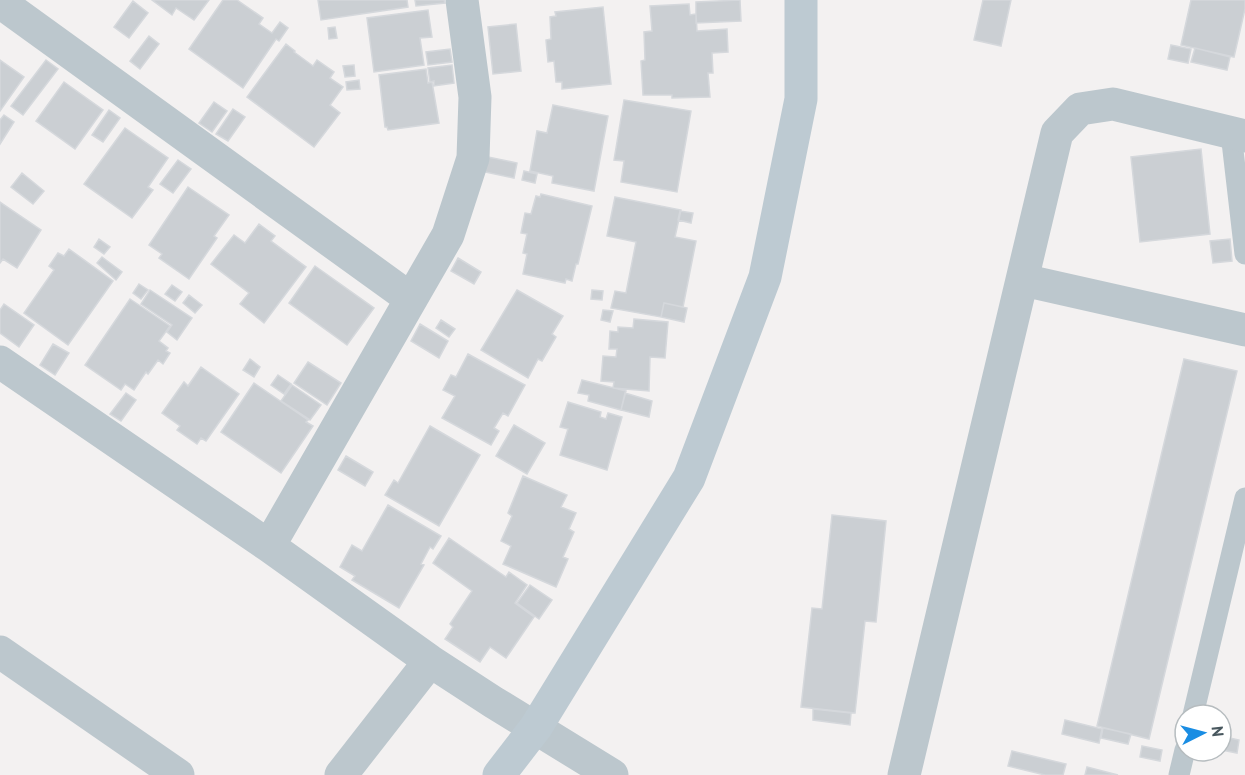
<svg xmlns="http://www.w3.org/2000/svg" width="1245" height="775" font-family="'PT Sans',sans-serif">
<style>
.building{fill:#cbcfd3;stroke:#d5d8dc;stroke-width:1.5}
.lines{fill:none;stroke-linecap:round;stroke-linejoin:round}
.lane{stroke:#bcc7cd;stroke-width:21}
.street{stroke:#bcc7cd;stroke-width:33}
.secondary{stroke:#bdcad2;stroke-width:33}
</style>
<rect width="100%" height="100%" fill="#f3f1f1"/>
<!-- building -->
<path class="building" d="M 152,0 L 209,0 L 194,20 L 176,8 L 172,15 Z
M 223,0 L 237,0 L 263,18 L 259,24 L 272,33 L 280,22 L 288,28 L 279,41 L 276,39 L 243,88 L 189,49 Z
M 318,0 L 407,0 L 408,7 L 321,20 Z
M 415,0 L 444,0 L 445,3 L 416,6 Z
M 740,0 L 741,21 L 696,23 L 696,2 Z
M 983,0 L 1011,0 L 1001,46 L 974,40 Z
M 1191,0 L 1245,0 L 1245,9 L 1234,57 L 1181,45 Z
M 133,1 L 148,13 L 129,38 L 114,27 Z
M 689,4 L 690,15 L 696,14 L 697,31 L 727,29 L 728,52 L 712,53 L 713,73 L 708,73 L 710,97 L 672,98 L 672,95 L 643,95 L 641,61 L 645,60 L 644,32 L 652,31 L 650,6 Z
M 603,7 L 611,84 L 562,89 L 562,82 L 556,82 L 554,61 L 548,62 L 546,40 L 551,39 L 550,17 L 556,16 L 555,12 Z
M 428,10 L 432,37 L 420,38 L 424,65 L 374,72 L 367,18 Z
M 516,24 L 521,71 L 493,74 L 488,27 Z
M 335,27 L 337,38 L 329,39 L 328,28 Z
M 149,36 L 159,44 L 140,69 L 130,61 Z
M 286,44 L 295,51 L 294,52 L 313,66 L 317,60 L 334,72 L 330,78 L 343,87 L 330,105 L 340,113 L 314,147 L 247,97 Z
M 1171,45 L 1191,49 L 1188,63 L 1168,59 Z
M 1195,48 L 1230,57 L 1227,70 L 1191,62 Z
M 450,49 L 452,62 L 428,65 L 426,52 Z
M 0,60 L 24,77 L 0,111 Z
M 46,60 L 58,69 L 23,115 L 11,106 Z
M 354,65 L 355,76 L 345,77 L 343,66 Z
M 452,65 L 454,83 L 434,86 L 434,81 L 430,82 L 428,68 Z
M 426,69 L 428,83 L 432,82 L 439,123 L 388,130 L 387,127 L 385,127 L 379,75 Z
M 359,80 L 360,89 L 347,90 L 346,82 Z
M 64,82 L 103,110 L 75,149 L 36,121 Z
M 624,100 L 691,111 L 677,192 L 621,182 L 624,161 L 614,160 Z
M 214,102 L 227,111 L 212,132 L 199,123 Z
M 553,105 L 608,116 L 594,191 L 552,183 L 553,176 L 530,171 L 537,131 L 547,133 Z
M 233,109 L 245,117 L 228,141 L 216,134 Z
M 109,110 L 120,118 L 103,142 L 92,135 Z
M 4,115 L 14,122 L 0,144 L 0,120 Z
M 125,128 L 168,158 L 148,187 L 153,190 L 132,218 L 84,184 Z
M 1201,149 L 1210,234 L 1140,242 L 1131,157 Z
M 488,157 L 517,163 L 514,178 L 485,172 Z
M 178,160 L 191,169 L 173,193 L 160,184 Z
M 524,171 L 537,174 L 535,183 L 522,180 Z
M 22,173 L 44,191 L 33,204 L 11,187 Z
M 188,187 L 229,215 L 214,236 L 217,238 L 189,279 L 159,258 L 162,254 L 149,245 Z
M 541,194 L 592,206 L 578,264 L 576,264 L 572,281 L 566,279 L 565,283 L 523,274 L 527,254 L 523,253 L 527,234 L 521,233 L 525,213 L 531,214 L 536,196 L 540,197 Z
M 615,197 L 681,210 L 675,237 L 696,241 L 683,307 L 664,303 L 661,317 L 611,308 L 615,291 L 626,293 L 636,242 L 607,236 Z
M 0,202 L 41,230 L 17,268 L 3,259 L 0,263 Z
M 680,211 L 693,213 L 691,223 L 678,220 Z
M 259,224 L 275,236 L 271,241 L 306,267 L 264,323 L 240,304 L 249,293 L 211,264 L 234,235 L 245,243 Z
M 99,239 L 110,247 L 104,254 L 94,247 Z
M 1230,239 L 1232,261 L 1213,263 L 1210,241 Z
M 69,249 L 113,281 L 68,345 L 24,313 L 54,270 L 49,266 L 58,253 L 64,256 Z
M 102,257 L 122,272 L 116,280 L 97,263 Z
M 458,258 L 481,272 L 474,284 L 451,271 Z
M 315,266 L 374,308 L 347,345 L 289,303 Z
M 139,284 L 148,290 L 141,299 L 133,293 Z
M 172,285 L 182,292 L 175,301 L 165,294 Z
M 150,290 L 192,318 L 177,340 L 167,332 L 172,325 L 141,304 Z
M 517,290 L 563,316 L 552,334 L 556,337 L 542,361 L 538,359 L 528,378 L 481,350 Z
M 592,290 L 603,291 L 602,300 L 591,299 Z
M 189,295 L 202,305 L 195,313 L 183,303 Z
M 130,299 L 170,326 L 159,341 L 168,348 L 166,351 L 170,353 L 163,364 L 158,360 L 148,374 L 146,372 L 134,390 L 125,384 L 121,390 L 85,365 Z
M 664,303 L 687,308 L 684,322 L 661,317 Z
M 4,304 L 34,325 L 19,347 L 0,333 L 0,310 Z
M 603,310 L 613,311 L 610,322 L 601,320 Z
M 634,319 L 668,322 L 665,358 L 650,357 L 649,391 L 613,388 L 614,382 L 601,381 L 603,356 L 616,357 L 617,349 L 609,349 L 610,331 L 618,332 L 618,327 L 633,328 Z
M 441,320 L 455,329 L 449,337 L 436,328 Z
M 420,324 L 448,341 L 439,358 L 411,341 Z
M 53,344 L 69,353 L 55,375 L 40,365 Z
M 468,354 L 525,385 L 508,416 L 503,413 L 494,428 L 499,431 L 491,445 L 442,418 L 455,396 L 443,390 L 451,375 L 456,377 Z
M 250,359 L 260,367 L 254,377 L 243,370 Z
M 1184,359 L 1237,371 L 1149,739 L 1097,726 Z
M 308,362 L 341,383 L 327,405 L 294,383 Z
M 201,367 L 239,394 L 206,441 L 201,438 L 197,444 L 177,430 L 180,426 L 162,413 L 184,382 L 188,386 Z
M 278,375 L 291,384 L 284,394 L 271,385 Z
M 582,380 L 626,391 L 621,410 L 588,401 L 589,395 L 578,393 Z
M 254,383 L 308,420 L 306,422 L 313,426 L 281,473 L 221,432 Z
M 292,385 L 321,405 L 310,420 L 281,401 Z
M 126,393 L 136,400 L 121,421 L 110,414 Z
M 625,393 L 652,401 L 649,417 L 621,410 Z
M 568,402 L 601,412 L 600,417 L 606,419 L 608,413 L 622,417 L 607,470 L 560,455 L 568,429 L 560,427 Z
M 514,425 L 545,443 L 527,474 L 496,456 Z
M 430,426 L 480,455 L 439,526 L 385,495 L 394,480 L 398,483 Z
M 346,456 L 373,472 L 365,486 L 338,470 Z
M 523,476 L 567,495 L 561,507 L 576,513 L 569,529 L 574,532 L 563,557 L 568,559 L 556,587 L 503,564 L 511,546 L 501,541 L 512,516 L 508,513 Z
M 388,505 L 441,536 L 433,549 L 430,547 L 421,564 L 424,565 L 399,608 L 352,580 L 355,576 L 340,567 L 352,545 L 362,551 Z
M 832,515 L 886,521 L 876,622 L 865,621 L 855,713 L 801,707 L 812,608 L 822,609 Z
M 449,538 L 506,577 L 509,572 L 527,585 L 515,603 L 534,617 L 506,658 L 490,647 L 480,662 L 445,639 L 453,627 L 450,624 L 472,591 L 433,563 Z
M 530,585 L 552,600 L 539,619 L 517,603 Z
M 813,709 L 851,713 L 850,725 L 813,720 Z
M 1065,720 L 1102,729 L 1099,743 L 1062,734 Z
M 1103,728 L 1131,734 L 1128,744 L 1101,738 Z
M 1221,736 L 1239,740 L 1237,753 L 1221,750 Z
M 1142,746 L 1162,750 L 1160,761 L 1140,757 Z
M 1012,751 L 1066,764 L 1063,775 L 1045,775 L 1008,766 Z
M 1087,767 L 1118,775 L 1085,775 Z"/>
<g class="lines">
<!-- lane -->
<path class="lane" d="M 1231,133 L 1245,254
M 1193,715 L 1245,498
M 1179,775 L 1185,750"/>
<!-- street -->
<path class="street" d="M 0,2 L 411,299
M 1023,280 L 1245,330
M 0,362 L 269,546 L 430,661 L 493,702 L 612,775
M 269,546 L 448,235 L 473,158 L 475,97 L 462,0
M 0,652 L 178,775
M 341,775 L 430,661
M 904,775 L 1057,133 L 1080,109 L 1113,104 L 1245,136"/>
<!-- secondary -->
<path class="secondary" d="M 499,775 L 536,727 L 689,478 L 765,277 L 801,99 L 801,0"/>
</g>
<!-- north arrow -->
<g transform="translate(1203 733) rotate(84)"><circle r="28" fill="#ffffff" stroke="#b6bcbf" stroke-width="1.5"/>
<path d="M0-4.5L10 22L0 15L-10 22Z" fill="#1a8de3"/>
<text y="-9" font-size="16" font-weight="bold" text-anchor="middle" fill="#48575e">N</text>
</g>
</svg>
